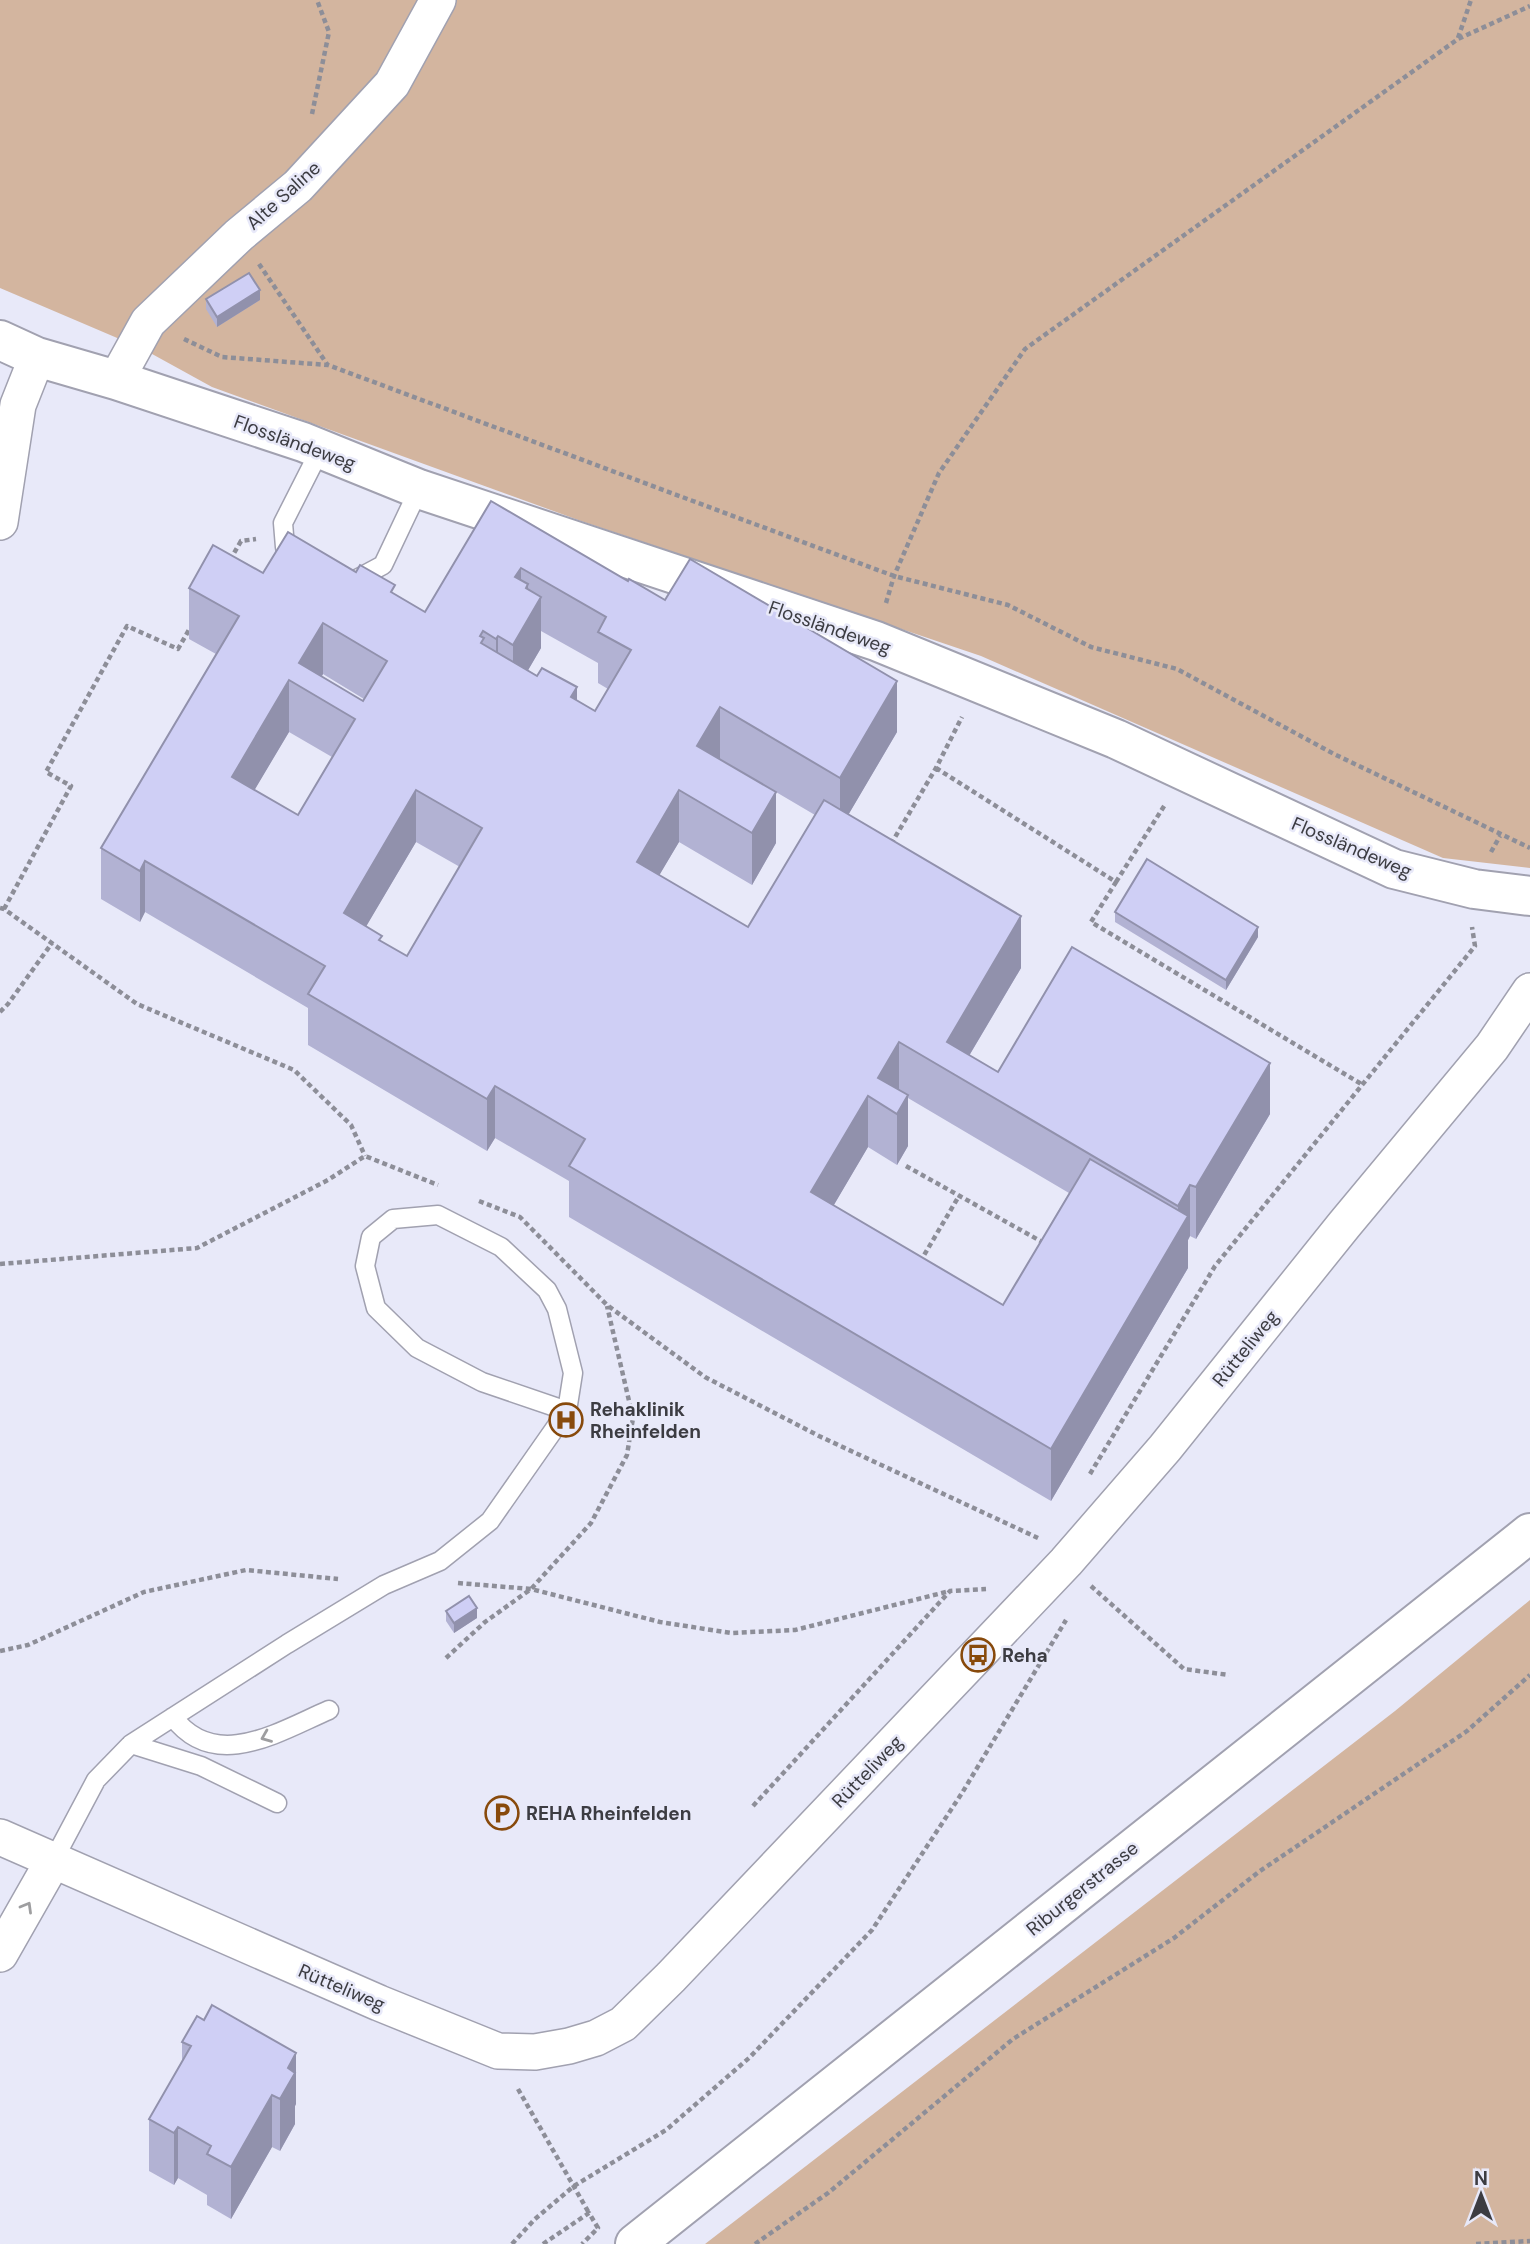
<svg xmlns="http://www.w3.org/2000/svg" width="1530" height="2244" font-family="'DM Sans',sans-serif">
<style>
.green{fill:#d3b59f}
.lines{fill:none;stroke-linecap:round;stroke-linejoin:round}
.service-casing{stroke:#a1a1b0;stroke-width:21}
.minor-casing{stroke:#a1a1b0;stroke-width:38}
.tertiary-casing{stroke:#a1a1b0;stroke-width:42}
.path{stroke:#8d8e98;stroke-width:4.5;stroke-dasharray:5 3.5;stroke-linecap:butt}
.service{stroke:#fff;stroke-width:18}
.minor{stroke:#fff;stroke-width:35}
.tertiary{stroke:#fff;stroke-width:38}
.wall{fill:#b2b2d3;fill-rule:evenodd}
.shaded-wall{fill:#9191ac}
.building{fill:#cfcff5;stroke:#9191ac;stroke-width:2;fill-rule:evenodd}
.oneway{stroke:#9e9ea0}
.labels{text-anchor:middle;stroke-width:5;stroke-linejoin:round;paint-order:stroke}
.street-label{font-size:19px;fill:#3c3c42;stroke:#e8e9f9}
.poi-label{font-size:19px;font-weight:bold;fill:#3c3c42;stroke:#e8e9f9;text-anchor:start}
</style>
<rect width="100%" height="100%" fill="#e8e9f9"/>
<!-- green -->
<path class="green" d="M 0,0 L 1530,0 L 1530,868 L 1443,858 L 981,656 L 581,521 L 212,387 L 143,349 L 0,288 Z
M 1530,1600 L 1530,2244 L 705,2244 L 1395,1711 Z"/>
<g class="lines">
<defs>
<path id="service" d="M 295,554 L 285,547 L 283,523 L 320,450
M 352,580 L 355,580 L 383,565 L 419,489
M 173,1717 C 215,1773 280,1731 329,1710
M 131,1744 L 201,1766 L 277,1803
M 53,1861 L 96,1780 L 131,1744 L 287,1644 L 384,1585 L 440,1561 L 490,1521 L 567,1411 L 573,1373 L 557,1309 L 547,1290 L 501,1247 L 438,1215 L 393,1219 L 371,1237 L 365,1266 L 376,1308 L 417,1348 L 482,1382 L 567,1411"/>
<path id="minor" d="M 116,380 L 148,322 L 239,235 L 298,186 L 392,84 L 438,0
M 0,522 L 18,405 L 37,357
M 0,1837 L 379,2003 L 498,2051 L 535,2052 L 569,2046 L 596,2038 L 623,2024 L 671,1977 L 1066,1562 L 1165,1448 L 1344,1225 L 1492,1047 L 1530,991
M 0,1954 L 53,1861"/>
<path id="tertiary" d="M 0,340 L 37,357 L 116,380 L 303,442 L 419,489 L 876,641 L 1116,739 L 1394,869 L 1474,889 L 1530,896
M 635,2244 L 1530,1533"/>
</defs>
<!-- service casing -->
<use href="#service" class="service-casing"/>
<!-- minor casing -->
<use href="#minor" class="minor-casing"/>
<!-- tertiary casing -->
<use href="#tertiary" class="tertiary-casing"/>
<!-- path -->
<path class="path" d="M 1458,38 L 1471,0
M 312,114 L 329,32 L 317,0
M 259,264 L 327,364
M 184,339 L 222,357 L 328,365 L 894,576 L 1008,605 L 1091,647 L 1177,669 L 1334,754 L 1530,848
M 230,560 L 241,541 L 256,539
M 886,603 L 894,576 L 939,473 L 1025,349 L 1458,39 L 1530,6
M 936,768 L 1116,882 L 1091,922 L 1363,1085
M 891,844 L 936,768 L 962,717
M 1491,852 L 1500,836
M 1116,882 L 1166,803
M 0,908 L 4,909 L 137,1004 L 294,1070 L 351,1125 L 365,1156
M 4,909 L 71,786 L 46,772 L 127,626 L 178,649 L 190,628
M 0,1012 L 8,1004 L 52,943
M 906,1166 L 1044,1243
M 479,1201 L 520,1217 L 607,1305 L 705,1377 L 819,1436 L 1038,1538
M 920,1262 L 959,1196
M 0,1264 L 197,1248 L 328,1180 L 365,1156 L 438,1185
M 1090,1474 L 1215,1266 L 1475,946 L 1472,927
M 458,1583 L 531,1589 L 660,1622 L 731,1633 L 795,1630 L 950,1591
M 1091,1586 L 1184,1669 L 1229,1675
M 0,1651 L 28,1645 L 144,1592 L 246,1570 L 338,1579
M 446,1658 L 485,1622 L 531,1589 L 591,1523 L 627,1455 L 633,1418 L 607,1306
M 753,1806 L 950,1591 L 986,1589
M 518,2089 L 589,2213
M 512,2244 L 535,2219 L 574,2186 L 666,2130 L 749,2058 L 872,1930 L 962,1793 L 1066,1620
M 543,2244 L 589,2213 L 598,2228 L 582,2244
M 755,2244 L 828,2193 L 1013,2039 L 1174,1938 L 1260,1871 L 1467,1731 L 1530,1675
M 1476,2244 L 1530,2241"/>
<!-- service -->
<use href="#service" class="service"/>
<!-- minor -->
<use href="#minor" class="minor"/>
<!-- tertiary -->
<use href="#tertiary" class="tertiary"/>
</g>
<!-- wall -->
<path class="wall" d="M 206,299 L 260,300 L 217,327 L 206,309 Z
M 491,501 L 628,581 L 665,600 L 897,732 L 848,815 L 1021,968 L 969,1056 L 998,1072 L 1270,1114 L 1196,1239 L 1190,1236 L 1188,1240 L 1188,1268 L 1051,1501 L 569,1217 L 569,1181 L 495,1138 L 487,1151 L 308,1045 L 308,1008 L 145,912 L 140,922 L 101,899 L 101,848 L 216,654 L 189,639 L 189,588 L 263,573 L 395,594 L 425,612 ZM 541,631 L 598,663 L 598,683 L 608,689 L 595,711 L 528,670 L 541,648 ZM 323,674 L 364,699 L 363,701 L 322,676 ZM 289,732 L 332,757 L 298,815 L 254,790 ZM 720,759 L 815,815 L 748,927 L 659,875 L 679,842 L 752,885 L 776,843 ZM 416,842 L 460,867 L 407,956 L 382,942 L 366,926 ZM 908,1098 L 1069,1193 L 1003,1305 L 833,1206 L 868,1147 L 897,1165 L 908,1146 Z
M 1115,912 L 1258,937 L 1226,990 L 1115,922 Z
M 446,1611 L 477,1618 L 454,1633 L 446,1621 Z
M 204,2020 L 296,2104 L 295,2106 L 295,2124 L 280,2151 L 272,2147 L 231,2219 L 207,2205 L 207,2195 L 178,2178 L 174,2185 L 149,2171 L 149,2119 L 182,2061 L 182,2042 Z"/>
<!-- shaded-wall -->
<path class="shaded-wall" d="M 260,290 L 260,300 L 217,327 L 217,317 Z
M 521,568 L 521,619 L 515,577 Z
M 528,584 L 528,618 L 541,597 L 541,648 L 513,696 L 513,645 L 526,588 Z
M 323,623 L 323,674 L 311,693 L 299,663 Z
M 498,636 L 498,687 L 496,690 L 496,639 Z
M 289,680 L 289,732 L 232,828 L 232,777 Z
M 897,681 L 897,732 L 840,829 L 840,778 Z
M 577,687 L 577,739 L 571,697 Z
M 720,707 L 720,759 L 697,746 Z
M 416,790 L 416,842 L 344,964 L 344,913 Z
M 679,790 L 679,842 L 637,913 L 637,862 Z
M 776,792 L 776,843 L 752,885 L 752,833 Z
M 145,861 L 145,912 L 140,922 L 140,871 Z
M 1021,916 L 1021,968 L 957,1076 L 947,1042 Z
M 1258,927 L 1258,937 L 1226,990 L 1226,980 Z
M 899,1042 L 899,1093 L 878,1078 Z
M 1270,1063 L 1270,1114 L 1196,1239 L 1196,1187 Z
M 495,1086 L 495,1138 L 487,1151 L 487,1099 Z
M 908,1095 L 908,1146 L 897,1165 L 897,1114 Z
M 868,1096 L 868,1147 L 811,1244 L 811,1192 Z
M 1190,1185 L 1190,1236 L 1188,1240 L 1188,1268 L 1051,1501 L 1051,1449 L 1178,1233 L 1178,1206 Z
M 477,1608 L 477,1618 L 454,1633 L 454,1623 Z
M 296,2053 L 296,2104 L 295,2106 L 295,2124 L 280,2151 L 280,2099 L 288,2068 Z
M 272,2095 L 272,2147 L 231,2219 L 231,2167 Z
M 178,2127 L 178,2178 L 174,2185 L 174,2133 Z"/>
<!-- building -->
<path class="building" d="M 249,273 L 260,290 L 217,317 L 206,299 Z
M 491,501 L 628,581 L 629,579 L 665,600 L 690,559 L 897,681 L 840,778 L 720,707 L 697,746 L 776,792 L 752,833 L 679,790 L 637,862 L 748,927 L 824,800 L 1021,916 L 947,1042 L 998,1072 L 1072,947 L 1270,1063 L 1196,1187 L 1190,1185 L 1178,1206 L 899,1042 L 878,1078 L 908,1095 L 897,1114 L 868,1096 L 811,1192 L 1003,1305 L 1090,1159 L 1188,1216 L 1051,1449 L 569,1166 L 585,1139 L 495,1086 L 487,1099 L 308,994 L 325,966 L 145,861 L 140,871 L 101,848 L 239,616 L 189,588 L 213,545 L 263,573 L 288,532 L 356,572 L 360,565 L 395,585 L 391,592 L 425,612 ZM 521,568 L 606,617 L 598,632 L 631,650 L 595,711 L 571,697 L 577,687 L 542,668 L 537,676 L 481,643 L 484,638 L 480,636 L 483,631 L 496,639 L 498,636 L 513,645 L 541,597 L 526,588 L 528,584 L 515,577 ZM 323,623 L 387,661 L 363,701 L 299,663 ZM 289,680 L 355,719 L 298,815 L 232,777 ZM 416,790 L 482,828 L 407,956 L 379,940 L 382,936 L 344,913 Z
M 1147,859 L 1258,927 L 1226,980 L 1115,912 Z
M 469,1596 L 477,1608 L 454,1623 L 446,1611 Z
M 212,2005 L 296,2053 L 288,2068 L 295,2073 L 280,2099 L 272,2095 L 231,2167 L 207,2154 L 211,2146 L 178,2127 L 174,2133 L 149,2119 L 191,2046 L 182,2042 L 197,2016 L 204,2020 Z"/>
<!-- one-way arrows -->
<defs><path id="oneway-chevron" d="M-2-3.5L2.5 0L-2 3.5" fill="none" stroke-width="1.6" stroke-linecap="round" stroke-linejoin="round" transform="scale(1.75)"/></defs>
<g class="oneway">
<use href="#oneway-chevron" transform="translate(266 1737) rotate(158)"/>
<use href="#oneway-chevron" transform="translate(27 1907) rotate(-60)"/>
</g>
<!-- icons -->
<defs>
<symbol id="hospital-ring" viewBox="-11 -11 22 22"><circle r="9.5" fill="#e8e9f9" stroke="#884a0c" stroke-width="1.5"/><path d="M-5-5h3v3.5h4V-5h3V5h-3V1.5h-4V5h-3Z" fill="#884a0c"/></symbol>
<symbol id="bus-ring" viewBox="-11 -11 22 22"><circle r="9.5" fill="#e8e9f9" stroke="#884a0c" stroke-width="1.5"/><path d="M-5-6H5V4H4V6H2V4H-2V6H-4V4H-5ZM-3.5-4V0h7V-4ZM-3.5 1.2v1.5H-2V1.2ZM2 1.2v1.5H3.5V1.2Z" fill="#884a0c"/></symbol>
<symbol id="parking-ring" viewBox="-11 -11 22 22"><circle r="9.5" fill="#e8e9f9" stroke="#884a0c" stroke-width="1.5"/><path d="M-3.5-5.5H1a3.5 3.5 0 0 1 0 7H-1V5.5H-3.5ZM-1-3.4V-.6H.8a1.4 1.4 0 0 0 0-2.8Z" fill="#884a0c"/></symbol>
</defs>
<g fill-rule="evenodd">
<use href="#hospital-ring" x="547" y="1401" width="38" height="38"/>
<use href="#bus-ring" x="959" y="1636" width="38" height="38"/>
<use href="#parking-ring" x="483" y="1794" width="38" height="38"/>
</g>
<g class="labels">
<!-- street labels -->
<g class="street-label">
<text transform="translate(283 195) rotate(-42)" y="7">Alte Saline</text>
<text transform="translate(295 442) rotate(20)" y="7">Flossländeweg</text>
<text transform="translate(830 627) rotate(19)" y="7">Flossländeweg</text>
<text transform="translate(1352 847) rotate(23)" y="7">Flossländeweg</text>
<text transform="translate(1245 1348) rotate(-51)" y="7">Rütteliweg</text>
<text transform="translate(867 1771) rotate(-46)" y="7">Rütteliweg</text>
<text transform="translate(1082 1888) rotate(-39)" y="7">Riburgerstrasse</text>
<text transform="translate(342 1987) rotate(23)" y="7">Rütteliweg</text>
</g>
<!-- poi labels -->
<g class="poi-label">
<text x="590" y="1416">Rehaklinik<tspan x="590" dy="22">Rheinfelden</tspan></text>
<text x="1002" y="1662">Reha</text>
<text x="526" y="1820">REHA Rheinfelden</text>
</g>
</g>
<!-- north arrow -->
<g transform="translate(1481 2195)" stroke="#e8e9f9" stroke-width="5" paint-order="stroke">
<path d="M0-5L12 26L0 18L-12 26Z" fill="#3c3c42"/>
<text y="-10" font-size="19" font-weight="bold" text-anchor="middle" fill="#3c3c42">N</text>
</g>
</svg>
